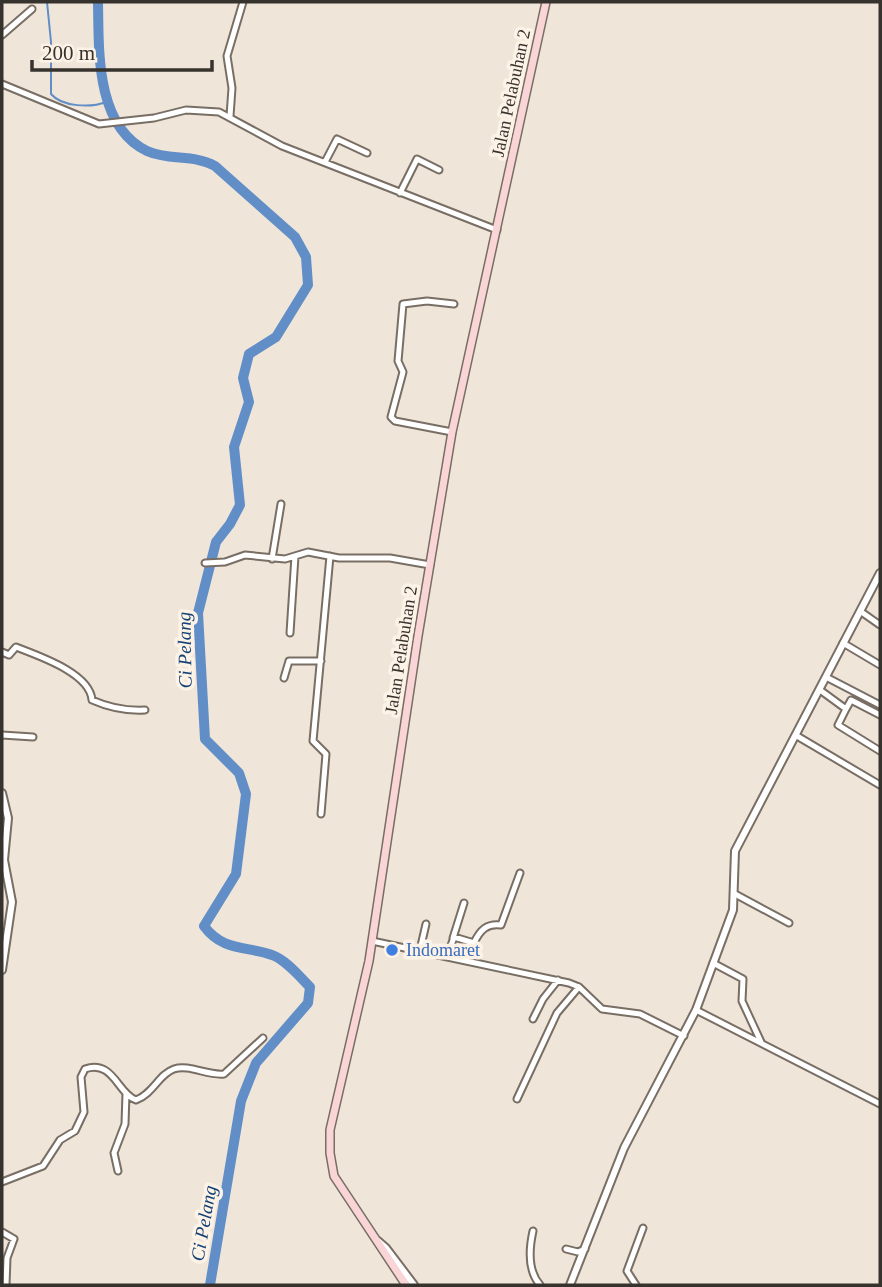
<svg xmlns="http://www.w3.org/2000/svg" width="882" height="1287" font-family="Georgia,serif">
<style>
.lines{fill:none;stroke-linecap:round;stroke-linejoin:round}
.stream{stroke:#618ec7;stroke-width:2}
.river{stroke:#618ec7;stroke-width:10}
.minor-casing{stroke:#786e64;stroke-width:9}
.tertiary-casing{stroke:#786e64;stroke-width:10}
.secondary-casing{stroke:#786e64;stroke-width:10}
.minor{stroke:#fff;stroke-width:5}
.tertiary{stroke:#fff;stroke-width:6}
.secondary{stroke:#fad5d7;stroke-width:7}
.shop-dot{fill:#3f7fe0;stroke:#fdf2e6;stroke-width:2.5}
.labels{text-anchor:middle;stroke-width:7;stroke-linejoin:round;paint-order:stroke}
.street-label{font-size:18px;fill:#36322e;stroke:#fdf2e6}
.shop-label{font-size:18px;fill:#366cbe;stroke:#fdf2e6;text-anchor:start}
.water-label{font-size:19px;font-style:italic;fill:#124075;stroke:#fdf2e6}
</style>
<rect width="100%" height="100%" fill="#f0e5d9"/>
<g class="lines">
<!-- stream -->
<path class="stream" d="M 47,2 L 51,42 L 51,94 C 62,107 91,108 106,102"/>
<!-- river -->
<path class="river" d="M 98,2 C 99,49 95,126 147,151 C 169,161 194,154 215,166 L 295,237 L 306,257 L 308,285 L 276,337 L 249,354 L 243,378 L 249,402 L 234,447 L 240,505 L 230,524 L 216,542 L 198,613 L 205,739 L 239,773 L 246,794 L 236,874 L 204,926 C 222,951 246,946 272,955 C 285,959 300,977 310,987 L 308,1003 L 256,1063 L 241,1101 L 210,1285"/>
<defs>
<path id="minor" d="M 2,35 L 32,9
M 2,84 L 99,124 L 154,118 L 186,110 L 219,112 L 282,146 L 497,230
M 230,116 L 232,88 L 227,56 L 243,2
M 325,162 L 337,139 L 367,153
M 400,193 L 417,159 L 439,170
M 452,432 L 395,421 L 391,417 L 403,372 L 398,361 L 403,304 L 427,301 L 454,304
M 272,559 L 281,504
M 205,563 L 225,562 L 245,555 L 285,559 L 308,552 L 339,558 L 390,558 L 430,565
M 860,611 L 880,625
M 290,633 L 295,556
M 843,643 L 880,665
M 2,652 L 9,655 L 16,647 C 39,656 90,673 92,700 C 110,708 126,711 145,710
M 826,677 L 880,705
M 284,678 L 289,661 L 321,661
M 820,690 L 846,709 L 851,700 L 880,715
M 846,709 L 838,725 L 880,751
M 2,735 L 33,737
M 797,736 L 880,785
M 321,814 L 326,754 L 313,741 L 330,556
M 735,894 L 789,923
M 453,938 L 464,903
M 372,941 L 569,983 L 579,987 L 602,1009 L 640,1014 L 684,1036
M 420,950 L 426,924
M 447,957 L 454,937 L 474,943 C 480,930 487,923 501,925 L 520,873
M 713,963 L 743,979 L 742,1001 L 761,1042
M 696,1010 L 880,1104
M 533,1019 L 543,999 L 558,980
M 517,1099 L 557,1013 L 579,987
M 118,1171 L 114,1153 L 125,1124 L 126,1093
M 2,1182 L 43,1166 L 60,1140 L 75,1131 L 84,1112 L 81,1077 L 85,1069 C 113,1059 118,1094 136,1100 C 153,1094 159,1074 174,1069 C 189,1064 208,1076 224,1074 L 263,1038
M 533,1231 C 529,1249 527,1270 540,1285
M 2,1232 L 14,1239 L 7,1258 L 6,1285
M 566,1249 L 578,1252 L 585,1249
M 636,1285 L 627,1271 L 643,1228"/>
<path id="tertiary" d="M 2,793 L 8,818 L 4,860 L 12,902 L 2,970
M 378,1241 L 386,1248 L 414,1285
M 570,1285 L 624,1148 L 696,1010 L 733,910 L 735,851 L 880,573"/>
<path id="secondary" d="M 406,1285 L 334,1176 L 330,1153 L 330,1130 L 369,961 L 418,636 L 452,432 L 546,2"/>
</defs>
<!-- minor casing -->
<use href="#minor" class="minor-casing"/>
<!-- tertiary casing -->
<use href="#tertiary" class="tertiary-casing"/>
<!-- secondary casing -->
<use href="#secondary" class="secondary-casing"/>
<!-- minor -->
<use href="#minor" class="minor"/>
<!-- tertiary -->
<use href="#tertiary" class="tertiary"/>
<!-- secondary -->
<use href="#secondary" class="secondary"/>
</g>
<!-- markers -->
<circle class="shop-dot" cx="392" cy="950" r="7"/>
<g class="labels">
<!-- street labels -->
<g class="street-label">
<text transform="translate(511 93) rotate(-78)" y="6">Jalan Pelabuhan 2</text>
<text transform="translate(401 650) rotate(-81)" y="6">Jalan Pelabuhan 2</text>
</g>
<!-- shop labels -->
<g class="shop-label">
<text x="406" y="956">Indomaret</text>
</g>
<!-- water labels -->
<g class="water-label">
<text transform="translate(184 650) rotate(-91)" y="7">Ci Pelang</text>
<text transform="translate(203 1223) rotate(-80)" y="7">Ci Pelang</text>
</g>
</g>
<!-- border -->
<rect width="882" height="1287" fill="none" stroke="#36322e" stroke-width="7"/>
<!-- scale -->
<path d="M32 60v10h180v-10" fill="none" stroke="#36322e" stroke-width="3.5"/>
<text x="42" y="60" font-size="21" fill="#36322e" stroke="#fdf2e6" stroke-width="5" paint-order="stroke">200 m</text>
</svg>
